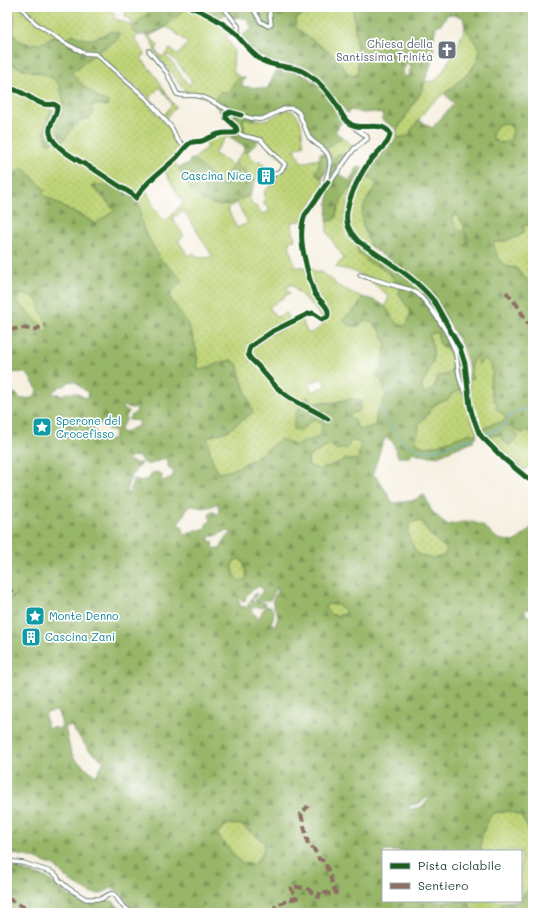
<svg xmlns="http://www.w3.org/2000/svg" width="540" height="920" font-family="Mali,sans-serif">
<style>
.grass{fill:url(#grass-dots);stroke:#6f8856;fill-rule:evenodd}
.forest{fill:url(#forest-firs);stroke:#5b7a4e;fill-rule:evenodd}
.lines{fill:none;stroke-linecap:round;stroke-linejoin:round}
.stream{stroke:#66b0de;stroke-width:1}
.minor-casing{stroke:#6a7c71;stroke-width:5.5}
.tertiary-casing{stroke:#6a7c71;stroke-width:6}
.minor{stroke:#fff;stroke-width:3.5}
.tertiary{stroke:#fff;stroke-width:4}
.quiet{stroke:#8d6e63;stroke-width:4;stroke-dasharray:8 4;stroke-linecap:butt}
.cycleway-casing{stroke:#fff;stroke-width:8}
.cycleway{stroke:#1b5e20;stroke-width:5}
.labels{text-anchor:middle;stroke-width:3.5;stroke-linejoin:round;paint-order:stroke}
.worship-label{font-size:11px;fill:#5b616d;stroke:#fff;text-anchor:end}
.culture-label{font-size:11px;fill:#0d838f;stroke:#fff;text-anchor:start}
</style>
<defs>
<pattern id="grass-dots" width="8" height="8" patternUnits="userSpaceOnUse"><rect width="8" height="8" fill="#bfd478"/><path d="M2 2h.1M6 6h.1" fill="none" stroke="#a4b768" stroke-width="1.8" stroke-linecap="round"/></pattern>
<pattern id="forest-firs" width="22" height="20" patternUnits="userSpaceOnUse"><rect width="22" height="20" fill="#97b668"/><path d="M5 1l3.5 6h-7zM16 11l3.5 6h-7z" fill="#7b9556"/></pattern>
</defs>
<rect width="100%" height="100%" fill="#fff"/>
<filter id="ink" filterUnits="userSpaceOnUse"><feTurbulence type="fractalNoise" baseFrequency=".025" numOctaves="2"/><feDisplacementMap in="SourceGraphic" scale="8" xChannelSelector="R" yChannelSelector="G"/><feConvolveMatrix kernelMatrix="1 2 1 2 8 2 1 2 1" color-interpolation-filters="sRGB"/></filter>
<filter id="wash" filterUnits="userSpaceOnUse"><feTurbulence type="fractalNoise" baseFrequency=".012" numOctaves="4" result="noise"/><feDisplacementMap in="SourceGraphic" scale="16" xChannelSelector="R" yChannelSelector="G"/><feGaussianBlur stdDeviation="0.9" result="paint"/><feColorMatrix in="noise" values="0 0 0 0 0 0 0 0 0 0 0 0 0 0 0 0 0 1.4 0 .05"/><feComposite in="paint" operator="in"/></filter>
<g filter="url(#wash)">
<rect width="100%" height="100%" fill="#f6f0e1"/>
<!-- grass -->
<path class="grass" d="M 12,7 L 102,7 L 115,13 L 114,18 L 131,25 L 133,21 L 124,17 L 127,11 L 118,7 L 117,9 L 113,7 L 155,7 L 132,27 L 132,30 L 139,35 L 135,39 L 145,53 L 141,58 L 157,78 L 172,103 L 176,106 L 166,119 L 148,97 L 138,88 L 101,58 L 146,101 L 171,129 L 175,141 L 183,147 L 172,160 L 151,177 L 137,193 L 127,187 L 114,184 L 92,186 L 115,210 L 95,224 L 85,217 L 67,209 L 42,194 L 7,177 L 7,61 L 17,67 L 46,75 L 54,79 L 60,86 L 64,103 L 57,139 L 63,141 L 73,127 L 81,120 L 88,119 L 94,114 L 89,107 L 99,104 L 107,106 L 108,104 L 108,102 L 98,98 L 94,93 L 87,89 L 71,73 C 84,64 94,53 108,46 L 101,36 C 87,41 85,40 72,34 L 67,40 L 55,36 L 41,44 L 29,44 L 20,41 L 16,37 L 13,32 C 15,21 15,17 12,7 ZM 160,87 L 172,104 L 164,116 L 149,98 Z
M 186,7 L 203,13 L 231,32 L 226,37 L 230,43 L 234,52 L 233,64 L 234,73 L 240,77 L 234,83 L 233,88 L 230,92 L 225,93 L 213,101 L 198,95 L 188,94 L 155,52 L 152,42 L 146,35 L 162,29 L 171,22 ZM 167,27 L 181,37 L 188,43 L 178,55 L 170,49 L 162,57 L 156,51 L 158,45 L 149,36 ZM 168,54 L 177,62 L 192,81 L 188,85 L 173,63 L 166,56 Z
M 306,7 L 353,7 L 358,64 L 357,76 L 353,76 L 345,70 L 335,57 L 295,27 L 296,18 L 305,14 Z
M 465,27 L 480,50 L 479,56 L 471,71 L 428,107 L 412,129 L 409,136 L 396,138 L 397,130 L 415,102 L 423,88 L 425,82 L 436,80 L 443,71 L 449,60 L 454,56 Z
M 287,110 C 299,111 301,123 302,132 C 302,137 303,141 304,145 L 295,149 L 301,163 L 319,159 C 319,164 319,167 316,170 L 318,176 L 322,179 L 323,184 L 322,188 L 304,214 L 302,221 L 291,222 L 295,240 L 289,241 L 290,249 L 295,267 L 305,267 L 313,294 L 326,310 L 327,314 L 325,317 L 321,317 L 313,306 L 298,292 L 292,284 L 286,288 L 290,293 L 269,307 L 276,317 L 287,313 L 288,323 C 274,329 262,336 251,345 L 251,348 L 270,335 L 301,319 L 303,321 L 305,328 L 309,334 C 318,329 327,325 329,313 L 314,288 L 308,266 L 318,274 L 320,271 L 335,282 L 334,284 L 362,297 C 360,304 358,308 351,312 L 372,323 L 380,330 L 386,344 L 382,369 L 386,396 L 377,413 L 375,426 L 360,430 L 349,415 L 352,399 L 328,403 L 316,403 L 302,430 L 310,421 L 316,419 L 322,424 L 321,434 L 313,440 L 305,441 L 297,446 L 281,440 C 265,451 238,472 218,473 L 212,460 L 207,438 L 229,430 L 253,412 L 242,382 L 237,364 L 231,360 L 222,362 L 198,371 C 197,354 196,341 188,325 C 183,315 174,307 170,296 L 172,290 L 183,281 L 160,259 L 144,230 L 140,216 L 141,213 L 137,199 L 139,195 L 145,187 L 154,208 L 165,222 L 183,203 L 164,170 L 174,162 L 179,167 L 183,178 L 241,199 L 250,195 L 251,204 L 257,207 L 262,214 L 269,212 L 268,205 L 264,205 L 265,190 L 275,183 L 277,177 L 276,175 L 287,166 L 290,167 L 291,165 L 285,162 L 273,151 L 263,140 L 258,137 L 245,135 L 243,118 C 252,120 260,121 269,119 C 276,116 280,112 287,110 ZM 237,203 L 248,223 L 237,228 L 227,208 ZM 184,211 L 213,257 L 198,258 L 194,253 L 188,256 L 178,240 L 184,236 L 172,218 ZM 322,378 L 326,386 L 312,392 L 308,384 Z
M 503,123 C 523,126 508,153 493,139 L 492,133 L 498,125 Z
M 228,134 L 232,135 L 232,138 L 226,137 L 214,153 L 232,165 L 244,151 L 257,162 L 259,160 L 265,165 L 260,167 L 255,182 L 249,174 L 232,167 L 226,177 L 220,184 L 194,159 L 207,147 L 205,141 L 214,136 Z
M 342,137 L 354,147 L 348,154 L 339,154 L 331,160 L 330,154 L 327,149 Z
M 367,178 L 377,183 C 371,194 360,207 362,221 C 363,229 368,239 371,247 C 367,244 362,242 358,238 C 341,223 352,201 358,183 L 361,183 Z
M 355,182 L 348,201 L 345,215 L 344,220 L 348,233 L 356,244 L 358,252 L 368,262 L 380,267 L 391,275 L 400,287 L 399,294 L 411,312 L 408,322 L 404,326 C 394,324 390,315 385,307 L 389,296 L 364,276 L 350,270 L 335,267 L 344,258 L 333,242 L 327,231 L 327,222 L 335,219 C 339,204 344,193 355,182 Z
M 455,215 C 460,219 465,224 464,231 L 470,240 L 468,243 L 466,236 L 457,229 L 452,219 L 452,217 Z
M 533,224 L 533,243 L 532,243 L 530,247 L 533,251 L 533,279 L 528,281 L 516,268 C 498,267 498,257 493,242 L 503,241 L 520,236 L 523,226 Z
M 20,294 L 33,296 L 40,305 L 42,314 L 44,316 L 48,328 L 45,332 L 42,329 L 40,324 L 20,305 L 18,300 Z
M 437,332 L 440,344 L 448,350 L 451,355 L 454,364 L 449,374 L 437,377 L 434,388 L 426,394 L 421,388 L 433,361 L 433,349 L 429,334 Z
M 474,358 L 478,359 L 481,363 L 485,359 C 491,364 494,368 492,376 C 492,378 491,380 490,382 C 489,388 493,395 494,401 C 498,404 498,407 500,411 C 502,414 505,415 506,418 L 502,422 L 492,424 L 481,430 L 477,423 L 476,414 L 474,414 L 471,402 L 469,380 L 472,379 L 471,367 L 472,359 Z
M 462,389 L 465,395 L 469,413 L 477,433 L 476,434 L 477,436 L 476,436 L 471,433 L 434,446 L 423,447 L 416,442 L 420,422 L 427,416 L 431,408 L 439,402 L 448,400 L 453,393 Z
M 513,428 L 520,432 L 530,430 L 533,435 L 533,463 L 532,463 L 529,465 L 524,471 L 489,437 L 493,435 L 499,435 L 513,430 Z
M 351,440 L 361,443 L 358,460 L 345,460 L 319,470 L 308,465 L 308,457 L 321,450 L 329,444 Z
M 416,521 L 422,521 L 430,535 L 447,549 L 444,556 C 436,558 428,559 420,555 C 414,552 406,533 409,527 C 411,523 413,522 416,521 Z
M 239,559 L 243,561 L 247,576 L 245,580 L 240,581 C 234,577 233,571 232,565 L 234,561 Z
M 331,604 C 338,605 341,606 345,611 L 344,614 C 337,618 326,615 325,606 L 327,605 Z
M 509,811 L 521,816 L 527,827 L 533,834 L 533,887 L 521,896 L 521,851 L 481,851 C 480,837 485,824 493,813 Z
M 229,824 L 242,825 L 265,843 L 262,854 L 254,865 L 240,862 L 217,834 L 222,828 Z
M 468,901 L 512,901 L 502,904 L 494,913 L 468,913 L 471,909 Z"/>
<!-- forest -->
<path class="forest" d="M 7,7 L 12,7 C 15,17 15,22 13,32 L 16,37 L 20,41 L 29,44 L 41,44 L 55,36 L 67,40 L 72,34 C 91,43 94,39 112,31 L 120,34 L 117,40 L 99,50 L 84,63 L 71,73 L 87,89 L 94,93 L 98,98 L 109,102 L 107,106 L 99,104 L 90,107 L 94,114 L 88,119 L 81,120 L 73,127 L 63,141 L 57,139 L 48,144 L 44,132 L 48,116 L 54,107 L 63,109 L 64,103 L 60,86 L 54,79 L 46,75 L 17,67 L 7,61 Z
M 155,7 L 186,7 L 171,22 L 162,29 L 146,35 L 139,35 L 132,31 L 132,28 Z
M 192,7 L 306,7 L 305,14 L 296,18 L 295,27 L 335,57 L 345,70 L 353,76 L 357,76 L 358,64 L 353,7 L 533,7 L 533,224 L 523,226 L 524,232 C 516,240 503,240 493,243 C 498,257 498,267 516,268 L 528,281 L 533,297 L 533,435 L 530,430 L 522,433 L 513,428 L 513,431 L 519,436 L 509,446 L 499,435 L 493,435 L 489,437 L 481,430 L 492,424 L 502,422 L 506,418 C 502,411 500,413 496,409 L 496,407 L 498,405 C 496,403 495,402 494,400 C 493,398 490,387 490,385 C 490,381 490,382 491,379 C 494,370 492,365 485,359 L 479,364 L 478,363 L 477,359 L 474,358 L 473,359 L 471,367 L 472,379 L 469,380 L 468,363 L 462,346 L 436,300 L 431,292 L 415,278 L 371,247 L 362,222 L 362,214 L 364,205 L 377,183 L 368,178 L 364,181 L 358,183 L 371,163 L 391,142 L 396,138 L 409,136 L 412,129 L 419,120 L 432,128 L 454,104 L 445,94 L 456,84 L 471,71 L 479,56 L 480,50 L 465,27 L 463,17 L 448,14 L 441,24 L 436,26 L 433,41 L 434,54 L 423,88 L 397,130 L 389,124 L 382,120 L 383,114 L 374,112 L 363,113 L 351,110 L 347,113 L 342,106 L 340,107 L 303,69 L 294,66 L 279,63 L 275,64 L 257,54 L 247,45 L 244,40 L 245,39 L 242,35 L 252,29 L 247,19 L 240,17 L 233,18 L 229,15 L 225,14 L 219,20 ZM 406,64 L 412,66 L 407,77 L 402,74 ZM 503,123 C 523,126 508,153 493,139 L 492,133 L 498,125 ZM 455,215 C 461,219 465,224 464,231 L 470,240 L 468,243 L 466,236 L 463,233 L 457,229 L 452,219 L 452,217 Z
M 284,69 L 298,72 L 307,77 L 324,91 L 338,108 L 342,121 L 335,132 L 342,137 L 327,149 L 313,138 L 311,135 L 301,112 C 287,97 272,117 255,117 L 255,120 L 243,118 L 245,135 L 258,141 L 247,153 L 244,151 L 245,147 L 232,138 L 232,132 L 234,132 L 235,129 L 225,119 L 217,107 L 214,105 L 216,103 L 213,101 L 221,91 C 231,95 231,89 234,83 C 236,80 238,79 240,77 L 245,78 L 241,86 L 267,89 L 276,72 Z
M 325,152 L 327,158 L 328,167 L 322,179 L 316,174 C 316,170 318,169 319,166 C 320,161 319,158 320,154 Z
M 339,154 L 348,154 L 330,179 L 329,179 L 328,178 L 331,166 L 331,160 Z
M 194,159 L 219,184 C 226,177 229,169 236,163 L 244,169 L 255,182 L 250,195 C 243,198 234,203 227,205 C 224,206 221,205 218,205 C 198,202 185,185 179,167 L 189,164 L 190,160 Z
M 358,166 L 363,167 L 355,182 L 345,194 L 339,205 L 335,219 L 327,222 L 328,198 L 330,191 L 326,188 L 338,173 L 349,181 Z
M 24,168 L 45,190 L 42,194 L 67,209 L 85,217 L 95,224 L 115,210 L 92,185 L 114,184 L 127,187 L 124,192 L 137,199 L 141,213 L 140,217 L 144,230 L 160,259 L 183,281 L 173,290 L 170,296 C 174,307 183,315 188,325 C 196,341 197,353 198,371 L 222,362 L 231,360 L 237,364 L 242,382 L 253,412 L 229,430 L 207,438 L 212,460 L 218,473 C 238,472 265,451 281,439 L 297,446 L 305,441 L 313,440 L 321,434 L 322,424 L 316,419 L 310,421 L 302,430 L 294,429 C 292,416 300,407 307,396 L 316,403 L 328,403 L 352,399 L 361,401 L 360,410 L 349,415 L 360,430 L 375,426 L 377,413 L 386,396 L 383,383 L 376,375 L 382,369 L 386,344 L 380,330 L 372,323 L 365,320 L 357,327 L 347,324 L 342,320 C 352,311 359,311 362,297 C 370,299 380,301 386,308 C 392,315 393,324 404,326 L 408,322 L 411,312 L 399,294 L 400,287 L 391,275 L 380,267 L 368,262 L 358,252 L 356,244 L 412,281 L 432,302 L 458,348 L 463,364 L 465,388 L 453,393 L 448,400 L 439,402 L 431,408 L 429,412 L 420,422 L 416,442 L 423,447 L 434,446 L 471,433 L 476,436 L 473,441 L 437,456 L 426,456 L 412,452 L 410,457 L 398,457 L 393,442 L 386,437 L 381,447 L 373,473 L 386,491 L 393,503 L 412,501 L 424,495 C 428,500 428,505 431,510 C 436,516 442,520 448,525 L 457,523 L 469,521 L 482,525 L 498,539 L 514,542 L 521,537 L 533,526 L 533,609 L 527,609 L 525,611 L 526,615 L 533,618 L 533,834 L 527,827 L 521,816 L 509,811 L 493,813 C 485,824 480,836 481,851 L 383,851 L 383,901 L 468,901 L 471,909 L 468,913 L 136,913 L 121,893 L 112,888 L 100,894 L 91,893 L 73,883 L 54,866 L 31,857 L 9,853 L 7,852 L 7,392 L 16,394 L 21,399 L 32,398 L 36,395 L 37,389 L 29,376 L 24,372 L 7,373 L 7,177 ZM 20,294 L 33,296 L 40,305 L 39,308 L 42,314 L 44,316 L 48,328 L 45,332 L 42,329 L 40,324 L 20,305 L 18,300 ZM 437,332 L 440,344 L 448,350 L 451,355 L 454,364 L 449,374 L 437,377 L 434,388 L 426,394 L 421,388 L 433,361 L 433,349 L 429,335 ZM 70,381 L 76,382 C 80,389 87,389 89,396 L 85,398 L 76,393 L 66,393 L 61,396 L 59,394 L 54,394 L 53,393 L 53,391 L 58,388 L 59,386 L 64,386 ZM 123,406 L 137,409 L 137,411 L 128,419 L 129,420 L 140,421 L 140,423 L 137,427 L 131,429 L 124,433 L 120,431 L 122,426 L 126,421 L 126,416 L 129,412 L 129,411 L 122,409 L 122,407 ZM 97,422 C 101,424 104,426 107,428 C 111,430 113,430 115,433 L 114,439 C 101,441 99,437 92,428 L 93,424 L 95,424 ZM 351,440 L 361,443 L 358,460 L 345,460 L 319,470 L 308,465 L 308,457 L 321,450 L 329,444 L 337,450 L 347,448 ZM 133,456 L 136,457 L 139,456 C 147,472 155,460 166,458 L 169,468 L 174,472 L 172,477 L 163,481 L 161,479 L 162,477 L 162,475 L 157,472 L 152,473 C 148,482 147,478 140,482 L 135,479 L 133,479 L 130,492 L 129,493 L 127,492 C 127,483 130,478 135,471 C 138,467 140,468 141,463 L 139,462 L 137,464 L 135,464 L 135,462 L 129,461 L 128,459 ZM 218,503 L 219,503 L 218,505 L 219,511 L 218,514 L 217,514 L 212,511 L 210,513 L 209,516 L 211,520 L 210,522 L 207,523 L 205,529 L 203,530 L 195,530 L 186,535 L 184,534 L 183,531 L 183,528 L 182,526 L 178,525 L 178,523 L 184,515 L 186,510 L 188,507 L 192,506 L 203,508 L 212,506 ZM 416,521 L 422,521 L 430,535 L 447,549 L 444,556 C 436,558 428,559 420,555 C 414,552 406,533 409,527 C 411,523 413,522 416,521 ZM 226,531 L 232,532 L 232,533 C 227,536 222,541 221,548 L 219,549 L 213,548 L 213,546 L 214,543 L 212,541 L 209,542 L 209,538 L 211,536 L 215,536 ZM 239,559 L 243,561 L 247,575 L 245,580 L 240,581 C 234,577 233,572 232,565 L 234,561 ZM 259,586 L 263,590 C 262,593 258,596 255,600 L 256,602 L 263,600 L 270,600 L 277,587 L 278,588 C 278,593 274,595 273,600 C 271,609 282,610 276,624 L 273,625 L 271,623 C 274,616 277,607 265,606 L 259,618 L 252,612 L 251,609 L 255,607 L 258,606 L 260,608 L 266,604 L 263,602 L 256,603 L 252,602 L 253,599 L 257,594 L 255,593 L 246,609 L 244,606 L 241,607 L 238,600 L 240,598 L 243,602 L 245,601 C 245,592 254,590 259,586 ZM 331,604 C 338,605 341,606 345,611 L 344,614 C 337,618 326,615 325,606 L 327,605 ZM 55,711 L 58,712 L 62,725 L 60,728 L 58,729 L 54,727 L 51,727 L 48,729 L 45,716 L 46,713 ZM 70,725 L 90,751 L 104,761 L 96,776 L 74,758 L 70,749 L 65,728 ZM 427,797 L 429,798 C 424,808 416,809 407,809 L 411,805 L 421,803 ZM 229,824 L 242,825 L 265,843 L 262,854 L 254,865 L 240,862 L 217,834 L 222,828 Z
M 7,866 L 47,878 L 67,895 L 86,904 L 109,900 L 114,902 L 124,913 L 7,913 Z
M 533,887 L 533,913 L 494,913 C 503,902 507,901 521,901 L 521,896 Z"/>
<g class="lines">
<!-- stream -->
<path class="stream" d="M 380,407 C 389,425 403,450 427,451 C 437,451 448,446 457,443 C 463,441 469,439 475,438
M 486,434 L 498,429 L 504,426 L 511,415 L 519,411 L 533,406
M 105,913 L 109,909"/>
</g>
</g>
<g filter="url(#ink)">
<g class="lines">
<defs>
<path id="minor" d="M 21,7 L 31,19 L 38,25 L 65,43 L 84,53 L 96,54 L 147,99 L 171,127 C 177,137 174,139 186,147
M 223,7 L 238,26 L 238,32 L 237,36
M 252,7 L 261,22 L 268,26 L 271,24 L 269,7
M 149,51 L 167,73 L 177,94 C 184,97 192,94 199,96 C 211,99 220,107 232,111
M 11,89 C 27,91 37,108 54,104 L 57,106 C 58,116 48,123 50,133 C 53,149 83,163 95,170 C 107,178 119,186 132,194 L 136,198 C 147,180 160,173 175,159 C 181,154 184,147 190,143 C 194,141 198,142 202,141 C 206,140 210,137 213,136 C 222,132 226,133 235,133 L 237,130 L 236,127 L 226,118 L 226,114 L 230,112 L 241,115
M 239,114 C 246,117 254,120 261,119 C 274,117 288,100 299,113 L 309,137 C 317,147 330,148 330,164 C 330,170 327,175 326,180 L 327,182 L 328,182 L 331,181 L 354,149 L 367,139 L 367,137 C 363,132 358,132 353,126
M 236,132 L 244,136 L 253,138 L 261,140 L 269,149 L 285,164 C 284,169 278,173 273,175
M 360,275 C 371,278 382,282 393,285 C 399,287 405,288 411,290 C 426,296 450,336 455,351 C 459,366 457,383 468,395
M 328,419 C 315,410 300,405 287,396 C 275,388 268,377 259,367 C 252,359 244,357 251,346 L 273,331 L 308,314 L 313,313 L 322,319 L 327,318 C 332,308 320,302 315,294 C 313,290 312,285 310,280 C 305,260 297,235 305,215 C 307,212 309,210 310,208 C 316,199 322,190 328,182
M 7,861 L 23,863 L 51,872 L 56,875 L 59,880 L 68,888 L 86,899 L 101,899 L 110,894 L 114,894 L 122,905 L 132,913"/>
<path id="tertiary" d="M 190,7 C 204,12 224,23 235,33 C 244,43 251,54 263,61 C 277,68 289,65 302,71 C 307,73 312,78 317,81 C 325,89 332,97 338,107 C 341,112 344,119 348,122 C 360,133 380,119 390,133 C 390,141 385,145 380,150 C 376,154 373,158 369,162 C 359,176 344,205 347,222 C 348,230 353,235 358,241 C 384,260 413,275 434,301 L 460,348 L 465,364 L 470,406 L 472,414 L 479,433 L 482,437 L 504,459 L 527,478 L 533,482"/>
</defs>
<!-- minor casing -->
<use href="#minor" class="minor-casing"/>
<!-- tertiary casing -->
<use href="#tertiary" class="tertiary-casing"/>
<!-- minor -->
<use href="#minor" class="minor"/>
<!-- tertiary -->
<use href="#tertiary" class="tertiary"/>
<!-- quiet -->
<path class="quiet" d="M 506,292 L 517,305 L 533,332
M 7,340 L 9,335 L 8,330 L 24,328 L 34,330 L 45,325
M 7,587 L 16,596
M 7,898 L 25,908 L 26,913
M 274,913 L 275,907 L 277,904 L 283,903 L 290,899 L 297,898 L 291,889 L 292,886 L 308,889 L 315,895 L 319,897 L 320,891 L 330,894 L 336,893 C 333,888 332,882 330,876 C 329,871 326,868 326,863 L 324,861 L 319,859 L 314,849 L 308,845 L 306,834 L 301,814 L 308,806"/>
<defs>
<path id="cycleway" d="M 190,7 C 204,12 224,23 235,33 C 244,43 251,54 263,61 C 277,68 289,65 302,71 C 307,73 312,78 317,81 C 325,89 332,97 338,107 C 341,112 344,119 348,122 C 360,133 380,119 390,133 C 390,141 385,145 380,150 C 376,154 373,158 369,162 C 359,176 344,205 347,222 C 348,230 353,235 358,241 C 384,260 413,275 434,301 L 460,348 L 465,364 L 470,406 L 472,414 L 479,433 L 482,437 L 504,459 L 527,478 L 533,482
M 11,89 C 27,91 37,108 54,104 L 57,106 C 58,116 48,123 50,133 C 53,149 83,163 95,170 C 107,178 119,186 132,194 L 136,198 C 147,180 160,173 175,159 C 181,154 184,147 190,143 C 194,141 198,142 202,141 C 206,140 210,137 213,136 C 222,132 226,133 235,133 L 237,130 L 236,127 L 226,118 L 226,114 L 230,112 L 241,115
M 328,419 C 315,410 300,405 287,396 C 275,388 268,377 259,367 C 252,359 244,357 251,346 L 273,331 L 308,314 L 313,313 L 322,319 L 327,318 C 332,308 320,302 315,294 C 313,290 312,285 310,280 C 305,260 297,235 305,215 C 307,212 309,210 310,208 C 316,199 322,190 328,182"/>
</defs>
<!-- cycleway casing -->
<use href="#cycleway" class="cycleway-casing"/>
<!-- cycleway -->
<use href="#cycleway" class="cycleway"/>
</g>
</g>
<!-- icons -->
<defs>
<symbol id="church-square" viewBox="-11 -11 22 22"><rect x="-9" y="-9" width="18" height="18" rx="4" fill="#6b7280" stroke="#fff"/><path d="M-1.2-6h2.4v3.5h3.3v2.4h-3.3V6h-2.4V-.1h-3.3v-2.4h3.3Z" fill="#fff"/></symbol>
<symbol id="building-square" viewBox="-11 -11 22 22"><rect x="-9" y="-9" width="18" height="18" rx="4" fill="#0f9aa8" stroke="#fff"/><path d="M-4-6H4V6H1V3H-1V6H-4ZM-2.5-4.3h1.7v1.8h-1.7ZM.8-4.3h1.7v1.8H.8ZM-2.5-1h1.7V.8h-1.7ZM.8-1h1.7V.8H.8Z" fill="#fff"/></symbol>
<symbol id="sight-square" viewBox="-11 -11 22 22"><rect x="-9" y="-9" width="18" height="18" rx="4" fill="#0f9aa8" stroke="#fff"/><path d="M0-6L1.8-2.2L6-1.7L2.9 1.2L3.7 5.4L0 3.3L-3.7 5.4L-2.9 1.2L-6-1.7L-1.8-2.2Z" fill="#fff"/></symbol>
</defs>
<g fill-rule="evenodd">
<use href="#church-square" x="436" y="39" width="22" height="22"/>
<use href="#building-square" x="255" y="165" width="22" height="22"/>
<use href="#sight-square" x="31" y="416" width="22" height="22"/>
<use href="#sight-square" x="24" y="605" width="22" height="22"/>
<use href="#building-square" x="20" y="626" width="22" height="22"/>
</g>
<g class="labels">
<!-- worship labels -->
<g class="worship-label">
<text x="433" y="48">Chiesa della<tspan x="433" dy="13">Santissima Trinità</tspan></text>
</g>
<!-- culture labels -->
<g class="culture-label">
<text x="252" y="180" text-anchor="end">Cascina Nice</text>
<text x="56" y="425">Sperone del<tspan x="56" dy="13">Crocefisso</tspan></text>
<text x="49" y="620">Monte Denno</text>
<text x="45" y="641">Cascina Zani</text>
</g>
</g>
<!-- margin -->
<rect width="540" height="920" fill="none" stroke="#fff" stroke-width="24"/>
<!-- legend -->
<rect x="382" y="850" width="140" height="52" fill="#ffffff" stroke="#a5b1ae"/>
<rect x="390" y="863" width="20" height="6" fill="#1b5e20" stroke="#a5b1ae"/>
<text x="418" y="870" font-size="12" fill="#1f3d34">Pista ciclabile</text>
<rect x="390" y="883" width="20" height="6" fill="#8d6e63" stroke="#a5b1ae"/>
<text x="418" y="890" font-size="12" fill="#1f3d34">Sentiero</text>
</svg>
